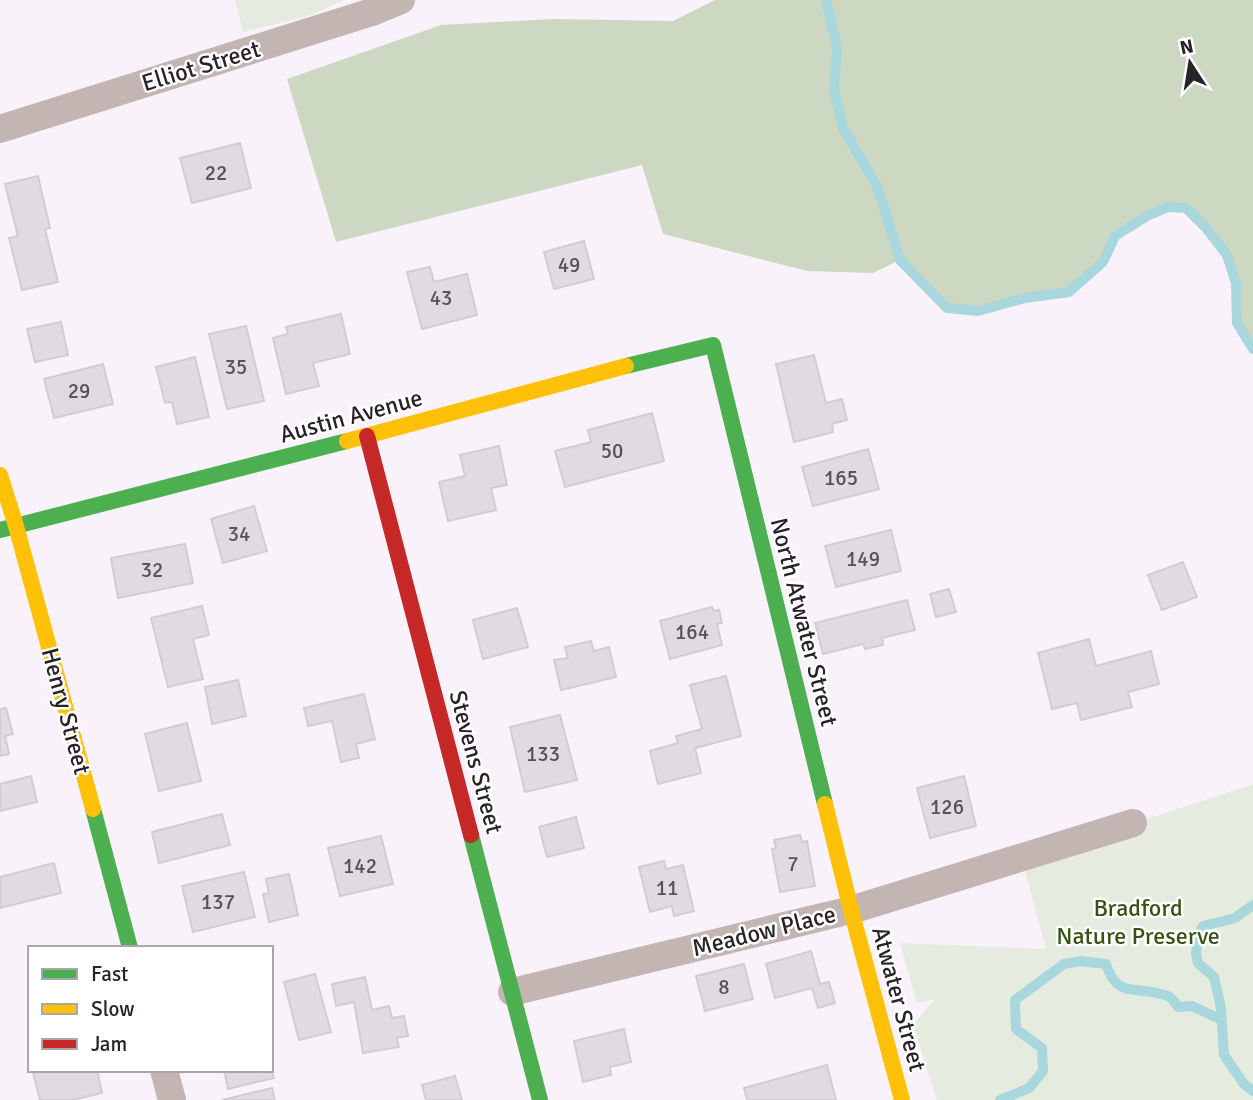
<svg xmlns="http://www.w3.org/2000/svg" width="1253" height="1100" font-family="Signika,sans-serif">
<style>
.green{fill:#e5ebdf}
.forest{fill:#cdd8c2}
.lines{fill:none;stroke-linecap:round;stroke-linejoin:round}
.stream{stroke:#a8d7dd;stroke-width:10}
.building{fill:#e0dae1;stroke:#d2cdd2;stroke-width:2}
.street{stroke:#c2b5b2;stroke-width:28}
.fast{stroke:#4caf50;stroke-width:16}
.slow{stroke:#ffc107;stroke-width:16}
.jam{stroke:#c62828;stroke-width:16}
.labels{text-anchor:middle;stroke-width:5;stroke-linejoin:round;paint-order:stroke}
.number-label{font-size:21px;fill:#575258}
.street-label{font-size:24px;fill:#282329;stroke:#fff}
.park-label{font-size:24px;fill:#345411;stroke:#fff}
</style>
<rect width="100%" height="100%" fill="#f9f2fa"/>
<!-- green -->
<path class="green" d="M 235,0 L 344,0 L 308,16 L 243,32 Z
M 1253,784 L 1253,1100 L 937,1100 L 913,1025 L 935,999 L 917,1003 L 900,943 L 1046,949 L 1022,860 Z"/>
<!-- forest -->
<path class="forest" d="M 715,0 L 1253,0 L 1253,351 L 1237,323 L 1236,283 L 1227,255 L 1206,228 L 1186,208 L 1168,207 L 1147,216 L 1116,236 L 1105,258 L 1069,292 L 1025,298 L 978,311 L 947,308 L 900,260 L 873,273 L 807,271 L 663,234 L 642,165 L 336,242 L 287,79 L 441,25 L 552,19 L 673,21 Z"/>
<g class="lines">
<!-- stream -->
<path class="stream" d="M 826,0 L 837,47 L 834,90 L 843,128 L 877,186 L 900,260 L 947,308 L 978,311 L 1025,298 L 1069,292 L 1103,262 L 1115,236 L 1147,216 L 1168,207 L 1186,208 L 1206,228 L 1227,255 L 1236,283 L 1237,323 L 1253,349
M 1253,905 L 1235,918 L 1203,926 L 1198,936 L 1196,953 L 1198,963 L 1214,977 L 1221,1008 L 1224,1055 L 1244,1084 L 1253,1091
M 1000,1100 L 1029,1088 L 1043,1071 L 1042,1048 L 1016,1029 L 1015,1000 L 1064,964 L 1080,961 L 1106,964 C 1117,998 1133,986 1161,994 C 1165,995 1168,995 1171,998 C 1174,1001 1176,1004 1178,1007 L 1192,1006 L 1222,1020"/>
</g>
<!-- building -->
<path class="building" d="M 240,143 L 251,188 L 192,203 L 180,158 Z
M 38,176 L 50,228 L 45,229 L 58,282 L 22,290 L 9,238 L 18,236 L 5,184 Z
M 584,241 L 594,279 L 554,289 L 544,252 Z
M 430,267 L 434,282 L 467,274 L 477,315 L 422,329 L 407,272 Z
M 341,314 L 350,354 L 313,363 L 319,386 L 286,394 L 273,338 L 288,334 L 286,327 Z
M 61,322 L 68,355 L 35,362 L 27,329 Z
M 246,326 L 264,401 L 227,409 L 209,334 Z
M 814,355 L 826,403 L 842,399 L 847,420 L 832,424 L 833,432 L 794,442 L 776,364 Z
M 195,357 L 209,417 L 177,424 L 172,402 L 165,403 L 156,367 Z
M 103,364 L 113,404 L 54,418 L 44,379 Z
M 652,413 L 664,461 L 565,487 L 555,451 L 591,442 L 588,430 Z
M 499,446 L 507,485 L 491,488 L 496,510 L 448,521 L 439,482 L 465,476 L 460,455 Z
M 868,449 L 879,489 L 813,506 L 802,467 Z
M 254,506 L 267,551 L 223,563 L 211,519 Z
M 891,530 L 901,571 L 836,587 L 825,546 Z
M 185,544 L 193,583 L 118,598 L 111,558 Z
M 1183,562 L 1197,597 L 1162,610 L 1148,575 Z
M 949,589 L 956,612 L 936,617 L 930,594 Z
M 907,600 L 915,630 L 882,638 L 883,645 L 865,649 L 863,644 L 823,654 L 815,623 Z
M 202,606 L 209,635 L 193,639 L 203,679 L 168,687 L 151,618 Z
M 712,607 L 714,611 L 719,610 L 722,623 L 717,624 L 722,645 L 670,659 L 660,621 Z
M 517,608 L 528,647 L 483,659 L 473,620 Z
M 1089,639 L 1096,666 L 1151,651 L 1159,684 L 1128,692 L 1132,707 L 1081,720 L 1077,703 L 1052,709 L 1038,653 Z
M 591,641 L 594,651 L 609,647 L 616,677 L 561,690 L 554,660 L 568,658 L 565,647 Z
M 726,676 L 741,736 L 695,748 L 701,773 L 658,784 L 650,751 L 678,743 L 676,736 L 702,729 L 690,685 Z
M 238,680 L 246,716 L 212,724 L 205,687 Z
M 364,694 L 375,739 L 356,744 L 359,758 L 341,762 L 332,721 L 308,726 L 304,708 Z
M 6,708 L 13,734 L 5,736 L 9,754 L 0,756 L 0,709 Z
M 560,715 L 577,780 L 525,792 L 510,727 Z
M 187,723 L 201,781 L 159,791 L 145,734 Z
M 31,776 L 37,802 L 0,811 L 0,784 Z
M 964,776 L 976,826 L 930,838 L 917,788 Z
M 222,814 L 230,845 L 159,863 L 152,832 Z
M 576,817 L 584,848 L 547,857 L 539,827 Z
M 800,835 L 802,842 L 807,841 L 815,886 L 780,892 L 772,849 L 776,848 L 774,840 Z
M 381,836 L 393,884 L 340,896 L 328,848 Z
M 664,861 L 666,869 L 683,865 L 694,911 L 674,916 L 672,906 L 650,912 L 639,867 Z
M 54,863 L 61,893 L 0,908 L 0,877 Z
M 244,872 L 255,917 L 193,932 L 182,886 Z
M 289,874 L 298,915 L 269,922 L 263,894 L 269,893 L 266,879 Z
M 811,951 L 820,984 L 829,982 L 835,1003 L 818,1008 L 812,988 L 775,998 L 766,964 Z
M 744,964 L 753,999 L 705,1011 L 696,976 Z
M 315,974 L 331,1032 L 299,1040 L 284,982 Z
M 365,977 L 372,1010 L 389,1006 L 392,1018 L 404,1016 L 408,1036 L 397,1038 L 399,1047 L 363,1053 L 354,1002 L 336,1006 L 332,984 Z
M 624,1029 L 631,1062 L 610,1067 L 611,1075 L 583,1082 L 574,1041 Z
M 827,1065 L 836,1100 L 747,1100 L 744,1088 Z
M 271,1068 L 274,1078 L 228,1089 L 224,1070 L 271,1070 Z
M 46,1070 L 97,1070 L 102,1093 L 72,1100 L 40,1100 L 33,1073 Z
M 455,1076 L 462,1100 L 426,1100 L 422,1085 Z
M 272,1088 L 275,1100 L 222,1100 Z"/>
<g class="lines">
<!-- street -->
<path class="street" d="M 0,129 L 372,12 L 401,0
M 512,992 L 851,910 L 1133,823
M 164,1070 L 172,1100"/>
<!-- fast -->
<path class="fast" d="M 626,366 L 713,345 L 825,804
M 0,530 L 347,441
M 93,809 L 130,948
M 471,835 L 540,1100"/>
<!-- slow -->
<path class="slow" d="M 347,441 L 626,366
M 0,475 L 16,526 L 93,809
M 825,804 L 851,910 L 902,1100"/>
<!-- jam -->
<path class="jam" d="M 367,436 L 471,835"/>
</g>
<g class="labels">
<!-- number labels -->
<g class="number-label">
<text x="216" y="180">22</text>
<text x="569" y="272">49</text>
<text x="441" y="305">43</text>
<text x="236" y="374">35</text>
<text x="79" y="398">29</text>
<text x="612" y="458">50</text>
<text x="841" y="485">165</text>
<text x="239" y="541">34</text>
<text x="863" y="566">149</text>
<text x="152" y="577">32</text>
<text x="692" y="639">164</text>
<text x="543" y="761">133</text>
<text x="947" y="814">126</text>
<text x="793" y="871">7</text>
<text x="360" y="873">142</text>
<text x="667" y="895">11</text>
<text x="218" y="909">137</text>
<text x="724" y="994">8</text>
</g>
<!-- street labels -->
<g class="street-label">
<text transform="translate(201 66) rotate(-17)" y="8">Elliot Street</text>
<text transform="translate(351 416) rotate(-15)" y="8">Austin Avenue</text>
<text transform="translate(804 622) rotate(76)" y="8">North Atwater Street</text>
<text transform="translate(66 711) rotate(75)" y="8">Henry Street</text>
<text transform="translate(476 762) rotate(75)" y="8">Stevens Street</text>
<text transform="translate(764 931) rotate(-14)" y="8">Meadow Place</text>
<text transform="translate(899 999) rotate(75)" y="8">Atwater Street</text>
</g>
<!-- park labels -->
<g class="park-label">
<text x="1138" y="916">Bradford<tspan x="1138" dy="28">Nature Preserve</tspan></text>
</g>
</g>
<!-- legend -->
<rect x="28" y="946" width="245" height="126" fill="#ffffff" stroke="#a9a7a9" stroke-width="2"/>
<rect x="42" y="969" width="35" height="10" fill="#4caf50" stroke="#a9a7a9" stroke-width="2"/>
<text x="91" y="981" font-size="21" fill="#282329">Fast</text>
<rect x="42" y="1004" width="35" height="10" fill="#ffc107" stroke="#a9a7a9" stroke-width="2"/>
<text x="91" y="1016" font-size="21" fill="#282329">Slow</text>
<rect x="42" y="1039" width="35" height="10" fill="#c62828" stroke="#a9a7a9" stroke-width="2"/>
<text x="91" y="1051" font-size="21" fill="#282329">Jam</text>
<!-- north arrow -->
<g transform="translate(1190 63) rotate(348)" stroke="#ffffff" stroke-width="5" paint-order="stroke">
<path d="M0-5L12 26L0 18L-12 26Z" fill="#282329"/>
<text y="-10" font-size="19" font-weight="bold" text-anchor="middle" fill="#282329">N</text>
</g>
</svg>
